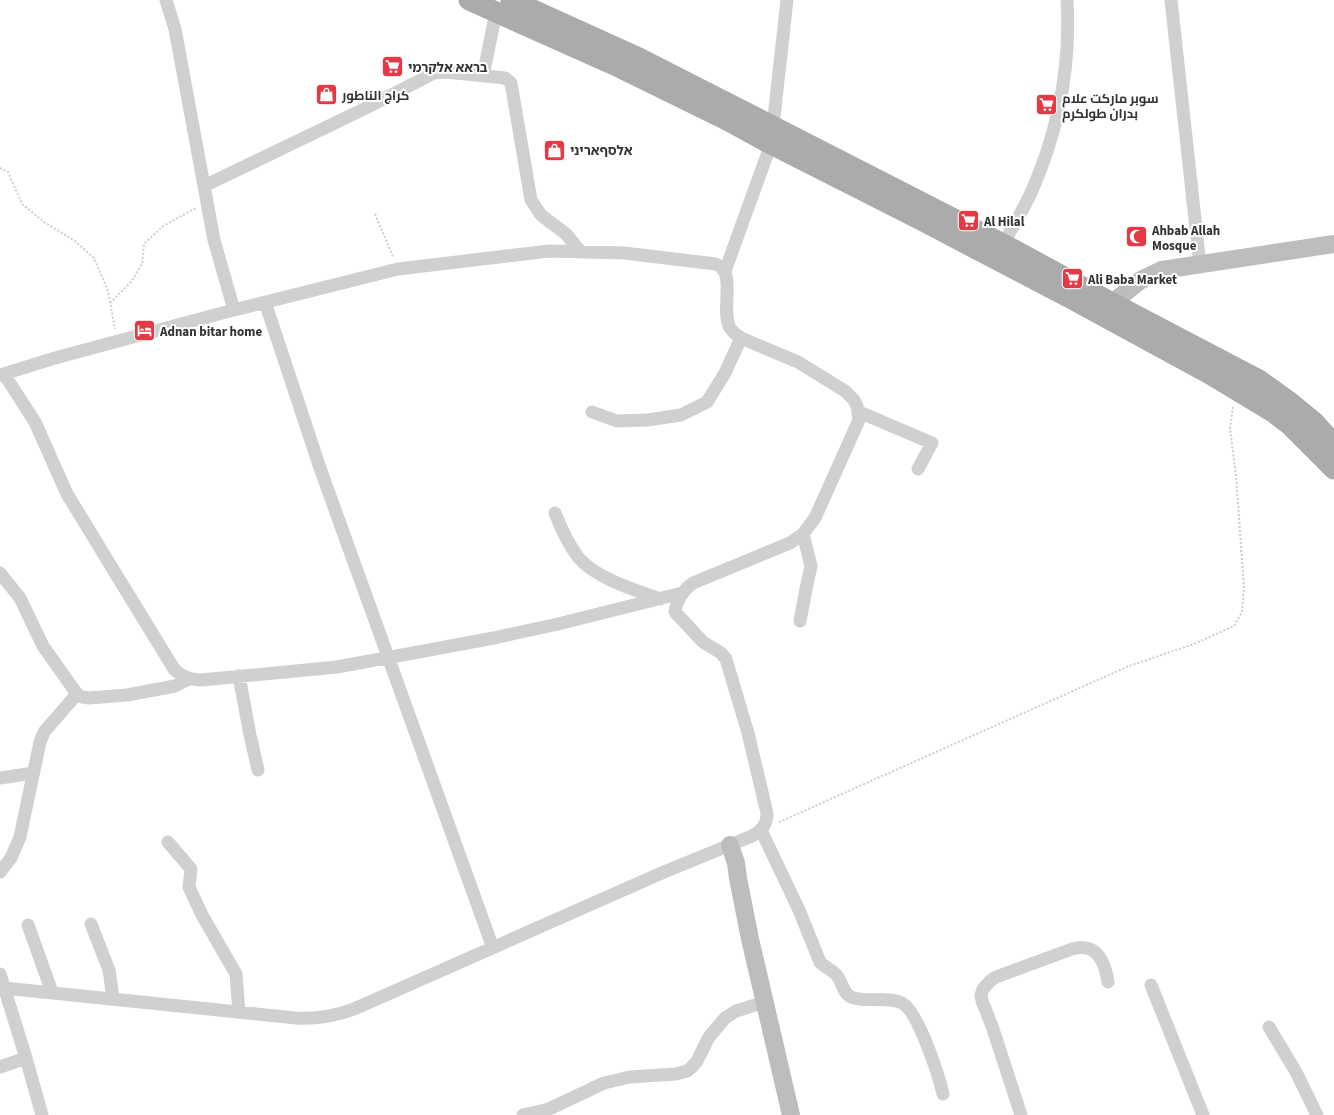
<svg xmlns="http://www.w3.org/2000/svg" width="1334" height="1115" font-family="'Source Sans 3',Cairo,'Noto Sans Hebrew',sans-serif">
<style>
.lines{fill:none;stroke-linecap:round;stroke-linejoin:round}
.path{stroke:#cdcdcd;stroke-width:2;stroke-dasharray:2 2;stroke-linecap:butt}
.street{stroke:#d0d0d0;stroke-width:13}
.secondary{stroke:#bdbdbd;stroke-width:18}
.primary{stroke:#ababab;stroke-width:21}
.labels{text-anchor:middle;stroke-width:4;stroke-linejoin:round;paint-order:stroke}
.poi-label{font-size:13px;font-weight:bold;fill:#333;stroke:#fff;text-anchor:start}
</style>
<rect width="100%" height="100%" fill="#fff"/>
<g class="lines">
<!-- path -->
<path class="path" d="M 0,168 L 8,172 L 22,204 L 44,222 L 75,241 L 94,258 L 108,291 L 115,329
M 375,214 L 393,257
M 110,303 L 131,282 L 142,264 L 144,244 L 163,226 L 196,208
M 779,822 L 1129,666 L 1194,644 L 1234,626 L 1242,612 L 1244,588 L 1236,476 L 1230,428 L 1233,407"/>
<!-- street -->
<path class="street" d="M 166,0 L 175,29 L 214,240 L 234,310
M 1171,0 L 1200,265
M 483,76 L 496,12
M 204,186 L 366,108 L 434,73 L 446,72 L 505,78 L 511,83 L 531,200 L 541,215 L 566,234 L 580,251
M 1003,244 C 1013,227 1023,210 1031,193 C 1058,132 1071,66 1067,0
M 725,271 L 771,144 L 787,0
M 265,302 L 320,468 L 493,948
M 4,374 L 35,422 L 67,494 L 174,669 C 182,677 190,680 201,680 L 337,667 L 494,638 L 558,624 L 682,593
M 0,375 L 55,358 L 226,312 L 398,269 L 549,251 L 624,253 L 716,264 C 737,272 720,310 730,328 C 733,333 737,335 741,338 L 798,362 L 845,391 L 854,400 L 857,406 L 859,420 L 815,518 L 803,534 L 790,543 L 693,583 C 683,590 677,599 675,612 L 703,642 L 721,653 L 726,659 L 748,733 L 767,813 C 767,825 762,830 752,836 L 664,872 L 354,1009 C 335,1016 316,1019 296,1018 L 4,988
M 592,412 L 617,421 L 647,420 L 681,415 L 707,402 L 725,373 L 741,338
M 859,412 L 932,443 L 918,469
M 555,513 C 561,528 568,544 578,557 C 595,578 635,590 660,599
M 0,573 L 20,598 L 43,646 L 77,694 L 82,697 L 89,698 L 127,695 L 175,686 L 189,679
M 800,621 L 806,589 L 811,566 L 803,534
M 239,676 L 250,735 L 258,770
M 0,778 L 33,773
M 761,830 L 799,910 L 820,962 C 825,968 834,970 838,977 C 843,984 843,993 851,997 C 863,1003 888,996 902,1003 C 918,1011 939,1076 943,1094
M 168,842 L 191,869 L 189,887 L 202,915 L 236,974 L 239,1012
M 0,872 L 11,858 L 20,837 L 40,742 L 44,732 L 77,694
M 91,924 L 109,970 L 113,998
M 28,925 L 52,992
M 0,974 L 26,1058 L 42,1115
M 1151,985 L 1203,1115
M 1269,1027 L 1296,1072 L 1317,1115
M 0,1067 L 26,1058
M 523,1115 L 549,1109 L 604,1083 L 630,1077 L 676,1074 L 687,1071 L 692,1067 L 697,1061 L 709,1037 L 725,1018 L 736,1011 L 765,1002
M 1021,1115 L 992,1026 L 982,1001 L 981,995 L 983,989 L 990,981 L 996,977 L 1072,949 C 1097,942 1105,962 1108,982"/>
<!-- secondary -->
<path class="secondary" d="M 1112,303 L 1141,280 L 1162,270 L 1334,244
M 730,845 L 736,863 L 738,878 L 750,939 L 791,1115"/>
<!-- primary -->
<path class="primary" d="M 469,0 L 621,68 L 727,120 L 771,144 L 923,221 L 1072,299 L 1210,374 L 1273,412 L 1290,425 L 1334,469
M 511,0 L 639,58 L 1003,244 L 1112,303 L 1259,380 L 1291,403 L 1314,422 L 1334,444"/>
</g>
<!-- icons -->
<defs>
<symbol id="supermarket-square" viewBox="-11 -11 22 22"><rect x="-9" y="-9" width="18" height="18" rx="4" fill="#e63946" stroke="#fff"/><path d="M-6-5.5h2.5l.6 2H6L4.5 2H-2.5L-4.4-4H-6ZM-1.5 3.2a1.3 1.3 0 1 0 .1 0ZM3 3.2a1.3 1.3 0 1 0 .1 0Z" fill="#fff"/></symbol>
<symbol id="shop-square" viewBox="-11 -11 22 22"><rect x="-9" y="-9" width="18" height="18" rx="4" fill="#e63946" stroke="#fff"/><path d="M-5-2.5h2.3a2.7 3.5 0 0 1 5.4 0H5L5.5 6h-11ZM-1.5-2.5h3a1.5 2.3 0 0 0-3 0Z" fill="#fff"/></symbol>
<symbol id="mosque-square" viewBox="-11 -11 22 22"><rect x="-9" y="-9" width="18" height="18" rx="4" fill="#e63946" stroke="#fff"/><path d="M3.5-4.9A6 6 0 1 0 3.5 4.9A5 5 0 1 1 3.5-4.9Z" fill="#fff"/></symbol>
<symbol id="hotel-square" viewBox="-11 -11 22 22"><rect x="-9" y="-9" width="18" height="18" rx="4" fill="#e63946" stroke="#fff"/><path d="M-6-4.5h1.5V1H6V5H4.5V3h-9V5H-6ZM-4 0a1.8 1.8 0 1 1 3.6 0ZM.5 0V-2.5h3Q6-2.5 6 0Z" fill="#fff"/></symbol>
</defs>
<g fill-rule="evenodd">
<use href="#supermarket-square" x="380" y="54" width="25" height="25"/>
<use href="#shop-square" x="314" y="82" width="25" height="25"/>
<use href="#supermarket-square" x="1034" y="92" width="25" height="25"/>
<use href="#shop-square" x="542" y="138" width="25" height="25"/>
<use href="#supermarket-square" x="956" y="208" width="25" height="25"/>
<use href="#mosque-square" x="1124" y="224" width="25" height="25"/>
<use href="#supermarket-square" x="1060" y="266" width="25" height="25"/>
<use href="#hotel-square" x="132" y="318" width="25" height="25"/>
</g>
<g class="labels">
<!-- poi labels -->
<g class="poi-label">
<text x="408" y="72">בראא אלקרמי</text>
<text x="342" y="100">كراج الناطور</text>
<text x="1062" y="103">سوبر ماركت علام<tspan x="1062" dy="15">بدران طولكرم</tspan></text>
<text x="570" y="155">אלסףאריני</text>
<text x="984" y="226">Al Hilal</text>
<text x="1152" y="235">Ahbab Allah<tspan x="1152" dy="15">Mosque</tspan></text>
<text x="1088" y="284">Ali Baba Market</text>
<text x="160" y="336">Adnan bitar home</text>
</g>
</g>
</svg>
